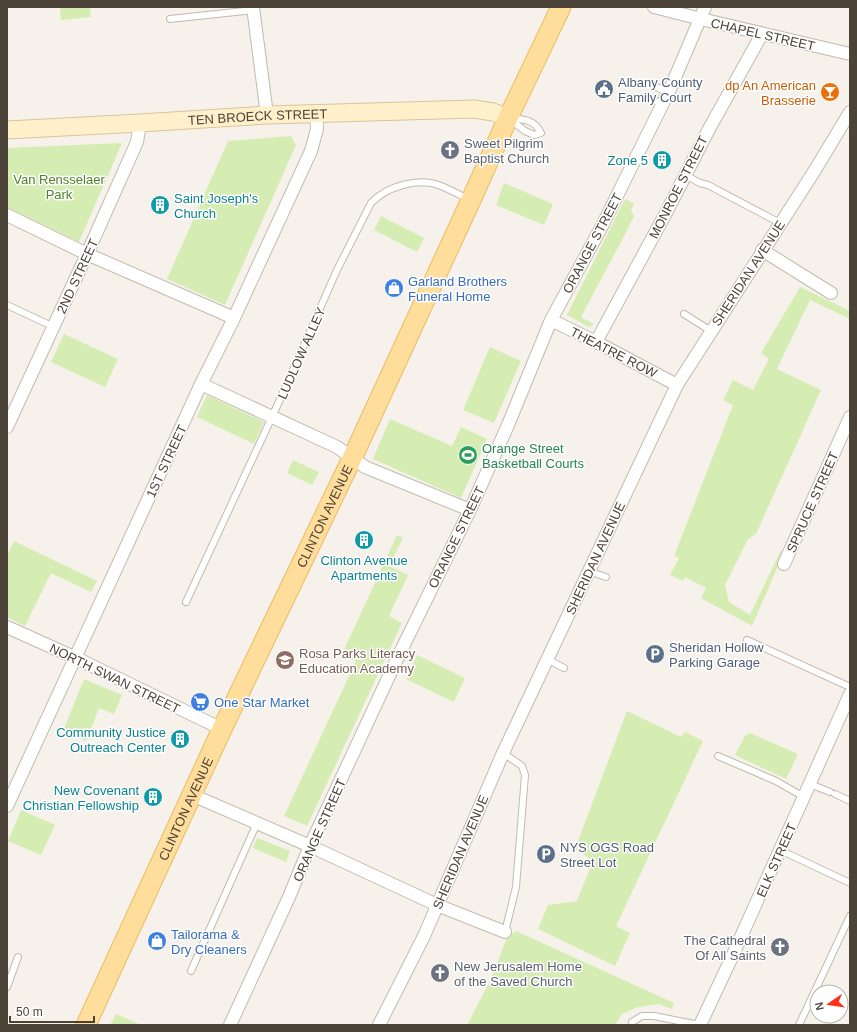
<svg xmlns="http://www.w3.org/2000/svg" width="857" height="1032" font-family="Helvetica,sans-serif">
<style>
.green{fill:#d5ecb2}
.lines{fill:none;stroke-linecap:round;stroke-linejoin:round}
.lane-casing{stroke:#c3baad;stroke-width:8}
.street-casing{stroke:#c3baad;stroke-width:14}
.secondary-casing{stroke:#d9c499;stroke-width:19}
.primary-casing{stroke:#ecbb64;stroke-width:21}
.lane{stroke:#fff;stroke-width:6}
.street{stroke:#fff;stroke-width:12}
.secondary{stroke:#fff0cc;stroke-width:17}
.primary{stroke:#ffdd9b;stroke-width:19}
.labels{text-anchor:middle;stroke-width:3;stroke-linejoin:round;paint-order:stroke}
.street-label{font-size:13px;fill:#4c4338;stroke:#fff}
.service-label{font-size:13px;fill:#4e5e75;stroke:#fff;text-anchor:start}
.food-label{font-size:13px;fill:#c56008;stroke:#fff;text-anchor:end}
.worship-label{font-size:13px;fill:#5b616d;stroke:#fff;text-anchor:start}
.culture-label{font-size:13px;fill:#0d838f;stroke:#fff;text-anchor:end}
.park-label{font-size:13px;fill:#4e8326;stroke:#fff}
.shop-label{font-size:13px;fill:#366cbe;stroke:#fff;text-anchor:start}
.leisure-label{font-size:13px;fill:#27864d;stroke:#fff;text-anchor:start}
.education-label{font-size:13px;fill:#785e54;stroke:#fff;text-anchor:start}
</style>
<rect width="100%" height="100%" fill="#f6f2eb"/>
<!-- green -->
<path class="green" d="M 60,7 L 90,7 L 91,17 L 61,20 Z
M 291,136 L 296,145 L 225,305 L 167,279 L 228,141 Z
M 122,143 L 79,242 L 7,207 L 7,148 Z
M 504,183 L 553,204 L 544,225 L 496,205 Z
M 626,199 L 634,204 L 631,210 L 634,216 L 621,242 L 581,317 L 594,324 L 589,327 L 567,315 L 624,201 Z
M 381,216 L 424,238 L 417,252 L 374,230 Z
M 800,287 L 850,311 L 850,319 L 810,300 L 777,369 L 821,390 L 756,534 L 748,539 L 725,585 L 729,602 L 750,615 L 781,550 L 784,552 L 752,626 L 701,598 L 706,588 L 685,577 L 683,581 L 670,575 L 679,558 L 674,556 L 733,405 L 723,400 L 733,380 L 753,390 L 769,359 L 761,353 Z
M 64,334 L 118,359 L 105,387 L 51,362 Z
M 490,347 L 521,361 L 494,423 L 463,410 Z
M 207,395 L 264,422 L 254,444 L 197,417 Z
M 390,419 L 452,446 L 461,427 L 487,439 L 461,498 L 373,459 Z
M 293,460 L 319,472 L 312,485 L 287,473 Z
M 397,535 L 403,538 L 389,566 L 408,575 L 389,616 L 402,623 L 307,826 L 284,816 L 356,661 L 342,654 Z
M 14,541 L 97,581 L 91,592 L 51,573 L 25,626 L 7,617 L 7,556 Z
M 417,655 L 465,678 L 454,702 L 406,679 Z
M 84,679 L 122,695 L 114,714 L 99,708 L 86,741 L 63,731 Z
M 627,711 L 681,737 L 685,732 L 703,741 L 616,926 L 630,933 L 615,966 L 538,929 L 548,905 L 577,901 L 593,861 L 575,849 Z
M 750,733 L 798,754 L 786,779 L 735,755 L 745,736 Z
M 21,810 L 55,825 L 41,855 L 8,841 Z
M 257,838 L 290,851 L 286,862 L 253,848 Z
M 516,931 L 674,1003 L 672,1009 L 659,1004 L 638,1007 L 622,1014 L 615,1025 L 467,1025 L 489,983 L 507,938 Z
M 116,1014 L 141,1025 L 110,1025 Z"/>
<g class="lines">
<defs>
<path id="lane" d="M 170,19 L 254,10
M 653,85 L 668,93
M 648,98 L 662,104
M 508,118 C 522,120 534,118 541,133 L 534,135 L 525,131 Z
M 685,175 L 700,183 L 708,185 L 780,223
M 7,305 L 54,327
M 684,314 L 711,331
M 588,571 L 606,577
M 186,602 L 277,406 L 337,270 L 371,203 C 387,186 419,177 441,186 C 451,190 460,195 470,200
M 747,640 L 850,687
M 547,659 L 564,668
M 503,753 L 522,766 L 525,775 L 516,887 L 505,932
M 718,756 L 776,781 L 804,797
M 810,784 L 830,792
M 835,794 L 850,801
M 780,850 L 850,883
M 191,971 L 257,823
M 7,987 L 18,957
M 632,1022 L 642,1016 L 654,1016 L 699,1025
M 799,1025 L 850,916"/>
<path id="street" d="M 253,7 L 267,115
M 654,7 L 701,19 L 850,54
M 7,215 L 87,254 L 234,318
M 762,250 L 831,293
M 551,320 L 596,342 L 677,385
M 596,342 L 667,211 L 709,129 L 762,34
M 201,384 L 337,447 L 365,467 L 470,510
M 7,427 L 87,254 L 137,142 L 140,123
M 784,564 L 850,417
M 7,627 L 76,658 L 222,729
M 192,795 L 310,846 L 437,905 L 505,932
M 7,806 L 201,384 L 234,318 L 311,151 L 317,129 L 316,113
M 230,1025 L 289,897 L 310,846 L 396,661 L 470,510 L 508,425 L 551,320 L 602,226 L 671,87 L 705,7
M 379,1025 L 424,936 L 503,753 L 677,385 L 815,170 L 850,112
M 700,1025 L 731,959 L 850,694"/>
<g id="secondary">
<path id="s1" d="M 7,130 L 140,123 L 267,115 L 474,109 L 493,112 L 508,118"/>
</g>
<g id="primary">
<path id="s2" d="M 86,1025 L 222,729 L 356,450 L 471,200 L 508,118 L 561,7"/>
</g>
</defs>
<!-- lane casing -->
<use href="#lane" class="lane-casing"/>
<!-- street casing -->
<use href="#street" class="street-casing"/>
<!-- secondary casing -->
<use href="#secondary" class="secondary-casing"/>
<!-- primary casing -->
<use href="#primary" class="primary-casing"/>
<!-- lane -->
<use href="#lane" class="lane"/>
<!-- street -->
<use href="#street" class="street"/>
<!-- secondary -->
<use href="#secondary" class="secondary"/>
<!-- primary -->
<use href="#primary" class="primary"/>
</g>
<!-- icons -->
<defs>
<symbol id="civic-disc" viewBox="-11 -11 22 22"><circle r="9.5" fill="#5c6f8a" stroke="#fff"/><path d="M-.6-6.5H3V-4.5H.6V-3L4-1V1h2V6H-6V1h2V-1L-.6-3ZM-1.2 2.5V6h2.4V2.5Z" fill="#fff"/></symbol>
<symbol id="bar-disc" viewBox="-11 -11 22 22"><circle r="9.5" fill="#e8710a" stroke="#fff"/><path d="M-6-5H6L.8 .8V4.5H3.5V6h-7V4.5H-.8V.8Z" fill="#fff"/></symbol>
<symbol id="church-disc" viewBox="-11 -11 22 22"><circle r="9.5" fill="#6b7280" stroke="#fff"/><path d="M-1.2-6h2.4v3.5h3.3v2.4h-3.3V6h-2.4V-.1h-3.3v-2.4h3.3Z" fill="#fff"/></symbol>
<symbol id="building-disc" viewBox="-11 -11 22 22"><circle r="9.5" fill="#0f9aa8" stroke="#fff"/><path d="M-4-6H4V6H1V3H-1V6H-4ZM-2.5-4.3h1.7v1.8h-1.7ZM.8-4.3h1.7v1.8H.8ZM-2.5-1h1.7V.8h-1.7ZM.8-1h1.7V.8H.8Z" fill="#fff"/></symbol>
<symbol id="shop-disc" viewBox="-11 -11 22 22"><circle r="9.5" fill="#3f7fe0" stroke="#fff"/><path d="M-5-2.5h2.3a2.7 3.5 0 0 1 5.4 0H5L5.5 6h-11ZM-1.5-2.5h3a1.5 2.3 0 0 0-3 0Z" fill="#fff"/></symbol>
<symbol id="stadium-disc" viewBox="-11 -11 22 22"><circle r="9.5" fill="#2e9e5b" stroke="#fff"/><path d="M0-5a6.5 5 0 1 0 0 10a6.5 5 0 1 0 0-10ZM-3.5-1.8h7v3.6h-7Z" fill="#fff"/></symbol>
<symbol id="parking-disc" viewBox="-11 -11 22 22"><circle r="9.5" fill="#5c6f8a" stroke="#fff"/><path d="M-3.5-5.5H1a3.5 3.5 0 0 1 0 7H-1V5.5H-3.5ZM-1-3.4V-.6H.8a1.4 1.4 0 0 0 0-2.8Z" fill="#fff"/></symbol>
<symbol id="school-disc" viewBox="-11 -11 22 22"><circle r="9.5" fill="#8d6e63" stroke="#fff"/><path d="M0-5L7-2L0 1L-7-2ZM-4 1L0 2.5L4 1V4Q0 6-4 4Z" fill="#fff"/></symbol>
<symbol id="supermarket-disc" viewBox="-11 -11 22 22"><circle r="9.5" fill="#3f7fe0" stroke="#fff"/><path d="M-6-5.5h2.5l.6 2H6L4.5 2H-2.5L-4.4-4H-6ZM-1.5 3.2a1.3 1.3 0 1 0 .1 0ZM3 3.2a1.3 1.3 0 1 0 .1 0Z" fill="#fff"/></symbol>
</defs>
<g fill-rule="evenodd">
<use href="#civic-disc" x="593" y="78" width="22" height="22"/>
<use href="#bar-disc" x="819" y="81" width="22" height="22"/>
<use href="#church-disc" x="439" y="139" width="22" height="22"/>
<use href="#building-disc" x="651" y="149" width="22" height="22"/>
<use href="#building-disc" x="149" y="194" width="22" height="22"/>
<use href="#shop-disc" x="383" y="277" width="22" height="22"/>
<use href="#stadium-disc" x="457" y="444" width="22" height="22"/>
<use href="#building-disc" x="353" y="529" width="22" height="22"/>
<use href="#parking-disc" x="644" y="643" width="22" height="22"/>
<use href="#school-disc" x="274" y="649" width="22" height="22"/>
<use href="#supermarket-disc" x="189" y="691" width="22" height="22"/>
<use href="#building-disc" x="169" y="728" width="22" height="22"/>
<use href="#building-disc" x="142" y="786" width="22" height="22"/>
<use href="#parking-disc" x="535" y="843" width="22" height="22"/>
<use href="#shop-disc" x="146" y="930" width="22" height="22"/>
<use href="#church-disc" x="769" y="936" width="22" height="22"/>
<use href="#church-disc" x="429" y="962" width="22" height="22"/>
</g>
<g class="labels">
<!-- street labels -->
<g class="street-label">
<text transform="translate(763 34) rotate(13)" y="5">CHAPEL STREET</text>
<text dy="5" stroke="none"><textPath href="#s1" startOffset="251">TEN BROECK STREET</textPath></text>
<text transform="translate(678 187) rotate(-63)" y="5">MONROE STREET</text>
<text transform="translate(592 243) rotate(-62)" y="5">ORANGE STREET</text>
<text transform="translate(748 273) rotate(-57)" y="5">SHERIDAN AVENUE</text>
<text transform="translate(77 276) rotate(-65)" y="5">2ND STREET</text>
<text transform="translate(614 352) rotate(27)" y="5">THEATRE ROW</text>
<text transform="translate(301 353) rotate(-66)" y="5">LUDLOW ALLEY</text>
<text transform="translate(166 461) rotate(-65)" y="5">1ST STREET</text>
<text transform="translate(812 502) rotate(-66)" y="5">SPRUCE STREET</text>
<text dy="5" stroke="none"><textPath href="#s2" startOffset="562">CLINTON AVENUE</textPath></text>
<text transform="translate(456 537) rotate(-64)" y="5">ORANGE STREET</text>
<text transform="translate(595 558) rotate(-65)" y="5">SHERIDAN AVENUE</text>
<text transform="translate(115 678) rotate(26)" y="5">NORTH SWAN STREET</text>
<text dy="5" stroke="none"><textPath href="#s2" startOffset="238">CLINTON AVENUE</textPath></text>
<text transform="translate(319 830) rotate(-66)" y="5">ORANGE STREET</text>
<text transform="translate(460 852) rotate(-67)" y="5">SHERIDAN AVENUE</text>
<text transform="translate(776 860) rotate(-66)" y="5">ELK STREET</text>
</g>
<!-- service labels -->
<g class="service-label">
<text x="618" y="87">Albany County<tspan x="618" dy="15">Family Court</tspan></text>
<text x="669" y="652">Sheridan Hollow<tspan x="669" dy="15">Parking Garage</tspan></text>
<text x="560" y="852">NYS OGS Road<tspan x="560" dy="15">Street Lot</tspan></text>
</g>
<!-- food labels -->
<g class="food-label">
<text x="816" y="90">dp An American<tspan x="816" dy="15">Brasserie</tspan></text>
</g>
<!-- worship labels -->
<g class="worship-label">
<text x="464" y="148">Sweet Pilgrim<tspan x="464" dy="15">Baptist Church</tspan></text>
<text x="766" y="945" text-anchor="end">The Cathedral<tspan x="766" dy="15">Of All Saints</tspan></text>
<text x="454" y="971">New Jerusalem Home<tspan x="454" dy="15">of the Saved Church</tspan></text>
</g>
<!-- culture labels -->
<g class="culture-label">
<text x="648" y="165">Zone 5</text>
<text x="174" y="203" text-anchor="start">Saint Joseph's<tspan x="174" dy="15">Church</tspan></text>
<text x="364" y="565" text-anchor="middle">Clinton Avenue<tspan x="364" dy="15">Apartments</tspan></text>
<text x="166" y="737">Community Justice<tspan x="166" dy="15">Outreach Center</tspan></text>
<text x="139" y="795">New Covenant<tspan x="139" dy="15">Christian Fellowship</tspan></text>
</g>
<!-- park labels -->
<g class="park-label">
<text x="59" y="184">Van Rensselaer<tspan x="59" dy="15">Park</tspan></text>
</g>
<!-- shop labels -->
<g class="shop-label">
<text x="408" y="286">Garland Brothers<tspan x="408" dy="15">Funeral Home</tspan></text>
<text x="214" y="707">One Star Market</text>
<text x="171" y="939">Tailorama &amp;<tspan x="171" dy="15">Dry Cleaners</tspan></text>
</g>
<!-- leisure labels -->
<g class="leisure-label">
<text x="482" y="453">Orange Street<tspan x="482" dy="15">Basketball Courts</tspan></text>
</g>
<!-- education labels -->
<g class="education-label">
<text x="299" y="658">Rosa Parks Literacy<tspan x="299" dy="15">Education Academy</tspan></text>
</g>
</g>
<!-- border -->
<rect width="857" height="1032" fill="none" stroke="#4c4338" stroke-width="16"/>
<!-- north arrow -->
<g transform="translate(829 1004) rotate(257)"><circle r="19" fill="#ffffff" stroke="#b7b4af"/>
<path d="M0-3L7 15L0 10L-7 15Z" fill="#ff2f19"/>
<text y="-6" font-size="11" font-weight="bold" text-anchor="middle" fill="#4c4338">N</text>
</g>
<!-- scale -->
<path d="M10 1016v6h84v-6" fill="none" stroke="#4c4338" stroke-width="2"/>
<text x="16" y="1016" font-size="12" fill="#4c4338" stroke="#ffffff" stroke-width="3" paint-order="stroke">50 m</text>
</svg>
